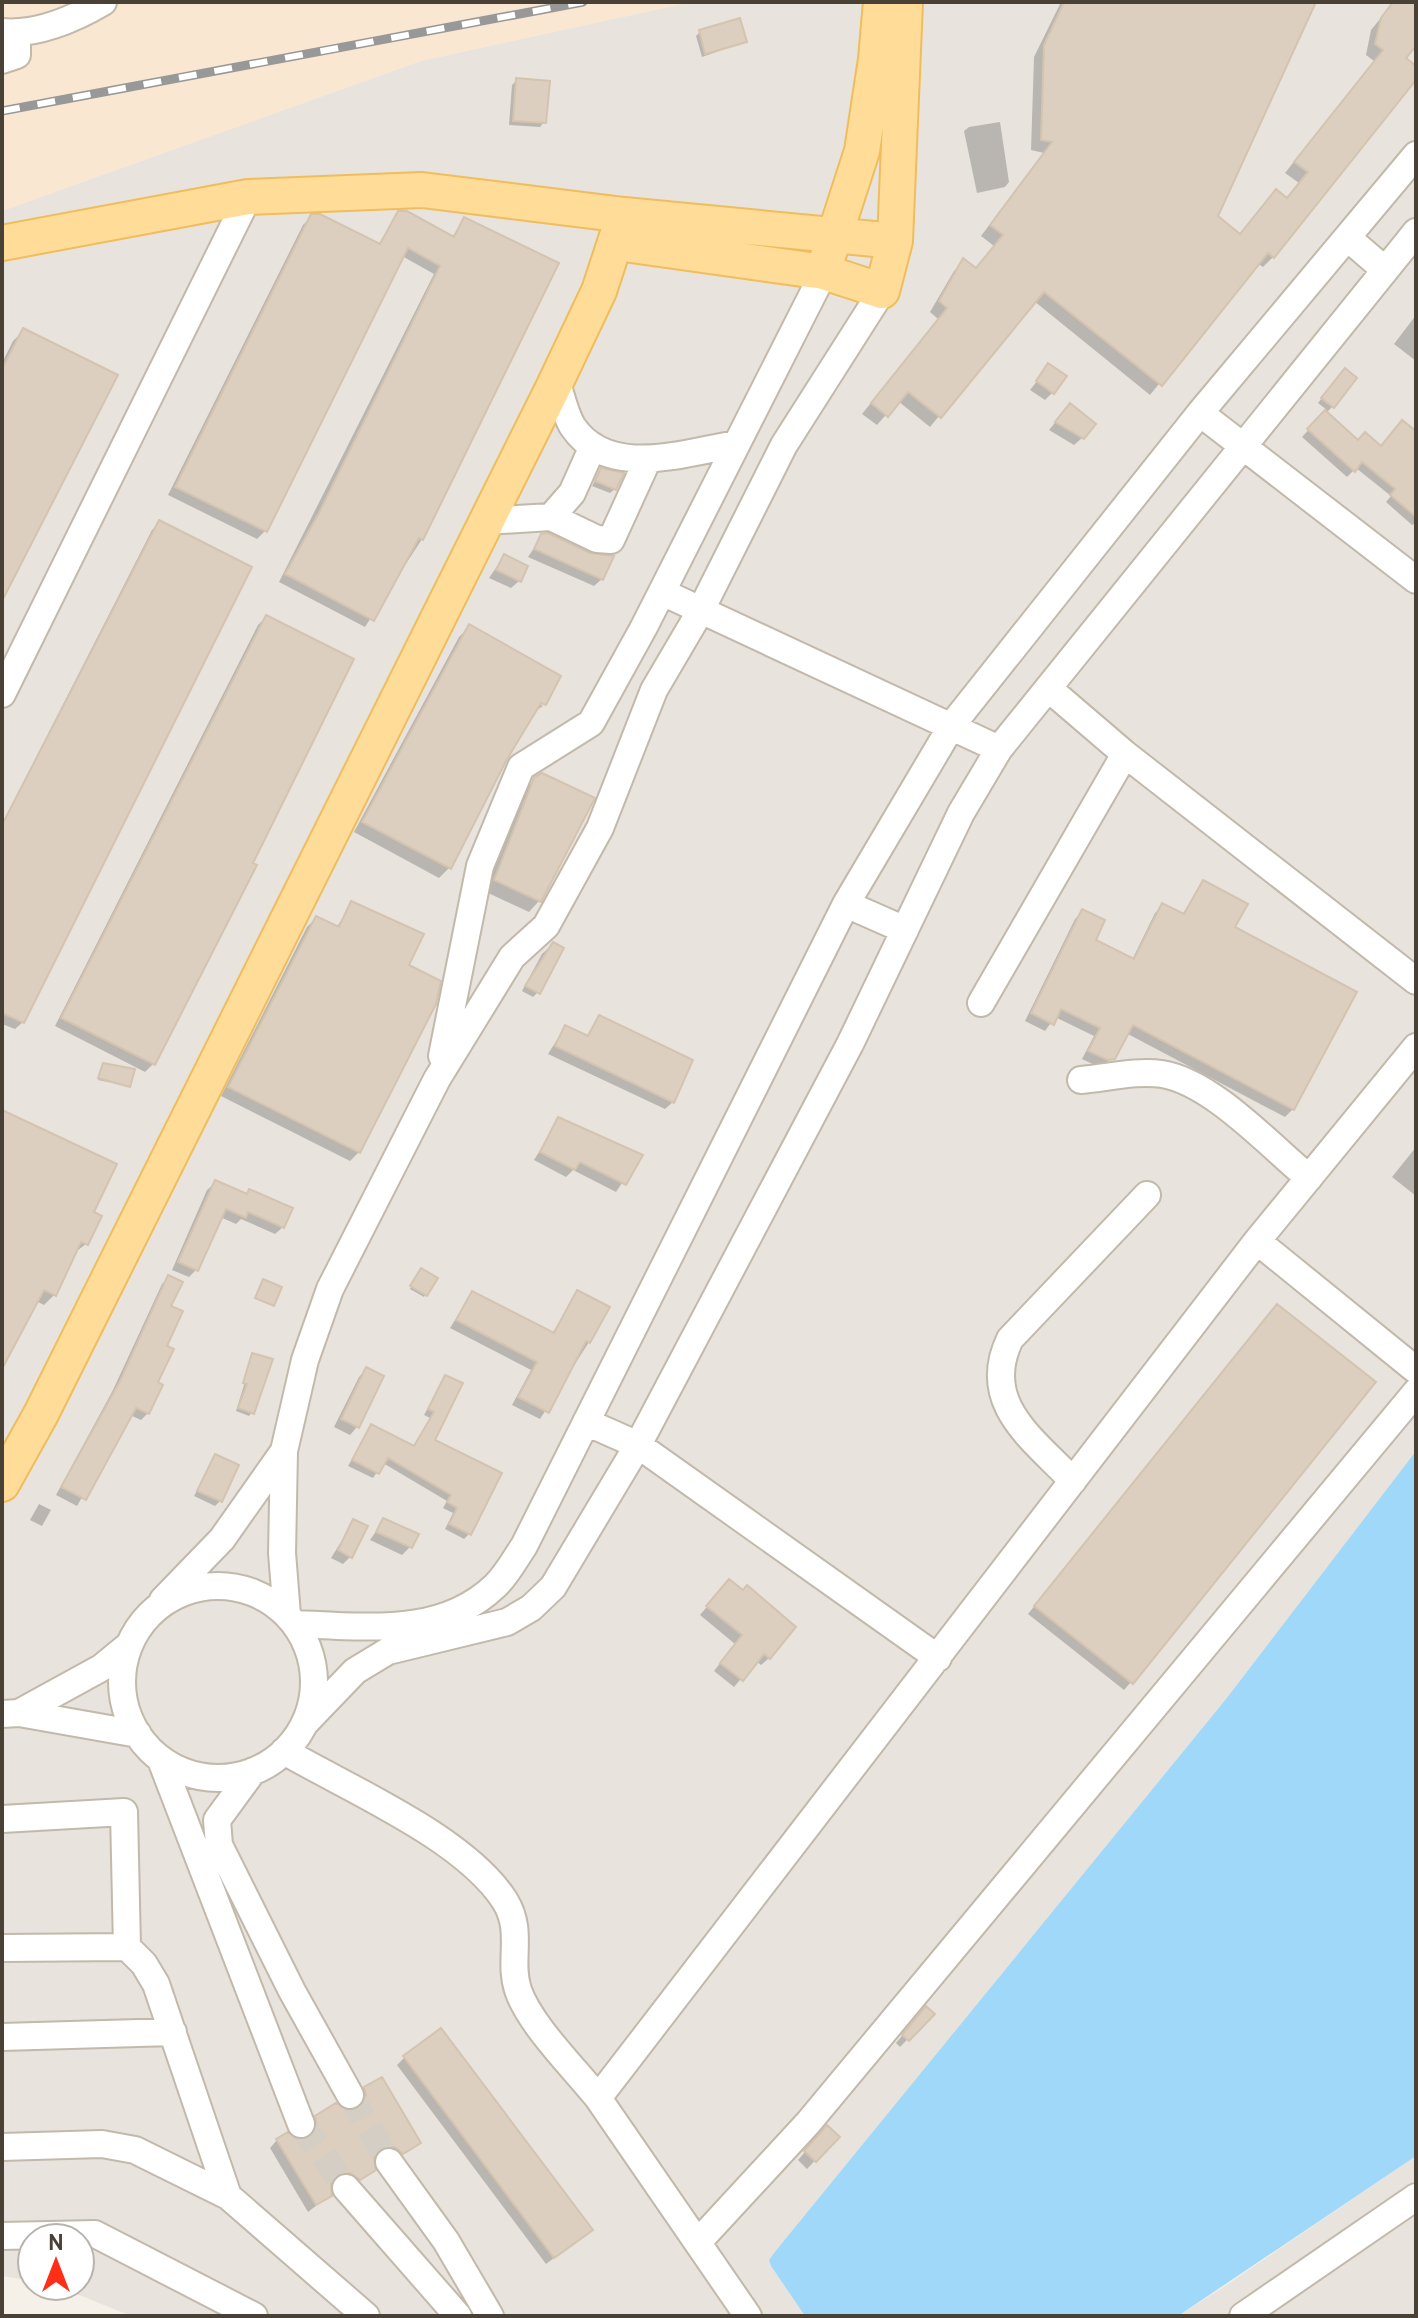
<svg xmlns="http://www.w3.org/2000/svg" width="1418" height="2318" font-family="Overpass,sans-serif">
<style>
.commercial{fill:#f9e7d2}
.industrial{fill:#e8e3dd}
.water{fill:#9fd8f8}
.shadow{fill:#0003}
.building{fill:#dccfbf;stroke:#d4c4af;stroke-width:2}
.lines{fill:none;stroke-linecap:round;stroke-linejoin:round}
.minor-tunnel{stroke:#d4cec4;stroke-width:26;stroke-dasharray:26 13;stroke-linecap:butt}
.minor-casing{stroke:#c2b9aa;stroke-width:30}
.major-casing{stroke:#f0bd5c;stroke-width:38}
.minor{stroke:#fff;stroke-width:26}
.major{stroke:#ffdd98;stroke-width:34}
.rail-casing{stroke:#989898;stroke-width:9}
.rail{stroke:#fff;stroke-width:6;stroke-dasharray:18;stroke-linecap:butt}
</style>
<rect width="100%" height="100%" fill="#f6f1e8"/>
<!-- commercial -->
<path class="commercial" d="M 2,2 L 692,2 L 421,61 L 2,211 Z"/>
<!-- industrial -->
<path class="industrial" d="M 692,2 L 1416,2 L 1416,1451 L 1226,1699 L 778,2248 L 770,2260 L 771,2266 L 805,2316 L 131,2316 L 57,2286 L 80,2286 L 80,2238 L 32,2238 L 32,2281 L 2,2276 L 2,211 L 421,61 Z
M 1416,2156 L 1416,2316 L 1178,2316 L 1219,2290 Z"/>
<!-- water -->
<path class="water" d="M 1416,1451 L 1416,2156 L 1178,2316 L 805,2316 L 771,2266 L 769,2260 L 778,2248 L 1226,1699 Z"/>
<!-- shadow -->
<path class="shadow" d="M 1061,2 L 1314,2 L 1215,217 L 1239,235 L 1286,200 L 1299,183 L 1285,173 L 1374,61 L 1366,55 L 1371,30 L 1394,2 L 1416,2 L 1416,42 L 1403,59 L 1416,69 L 1416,76 L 1273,257 L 1263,267 L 1257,263 L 1150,395 L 1034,301 L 930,427 L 898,401 L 877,425 L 862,414 L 938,319 L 930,312 L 954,271 L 964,261 L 975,270 L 994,246 L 981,236 L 1044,153 L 1031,150 L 1034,57 Z
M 700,32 L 745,42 L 702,57 L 696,36 Z
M 517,80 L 544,122 L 540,127 L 509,125 L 512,85 Z
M 1000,122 L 1009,182 L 1005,187 L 977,193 L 964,131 L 969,127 Z
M 399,213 L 452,237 L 464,220 L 422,539 L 365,627 L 279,582 L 434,274 L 402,256 L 265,531 L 257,539 L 168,495 L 303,225 L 312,216 L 378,245 Z
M 1416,315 L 1416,361 L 1394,344 Z
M 23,331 L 2,597 L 2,363 L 13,341 Z
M 1049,366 L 1053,392 L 1045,400 L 1030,390 Z
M 1340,375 L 1333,406 L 1326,413 L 1358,442 L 1380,448 L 1416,434 L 1416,523 L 1412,525 L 1386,502 L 1391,496 L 1356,468 L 1347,477 L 1302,437 L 1327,410 L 1318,403 Z
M 1063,413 L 1082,438 L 1074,445 L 1049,430 Z
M 601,470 L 615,489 L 610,493 L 592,486 Z
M 160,522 L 23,1022 L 15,1029 L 2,1024 L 2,824 L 152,530 Z
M 542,536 L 602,579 L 594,586 L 528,557 Z
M 504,556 L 519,581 L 511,588 L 489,578 Z
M 266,617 L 250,863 L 254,866 L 153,1064 L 145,1072 L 55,1026 L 258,625 Z
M 469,627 L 559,677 L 544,705 L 544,702 L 531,700 L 543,706 L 532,713 L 449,868 L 439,878 L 354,832 L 459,637 Z
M 535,779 L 592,799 L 539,901 L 529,912 L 484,891 L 524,791 Z
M 1203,883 L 1232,928 L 1293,1109 L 1285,1117 L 1126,1033 L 1113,1058 L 1099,1067 L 1082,1059 L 1094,1036 L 1055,1017 L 1045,1031 L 1025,1021 L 1075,919 L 1082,912 L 1093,941 L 1132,960 L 1155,913 L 1163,905 L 1182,915 Z
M 352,904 L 407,966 L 359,1152 L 350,1161 L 221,1096 L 307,927 L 316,918 L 336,928 Z
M 553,944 L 538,992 L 533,997 L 522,991 L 542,954 Z
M 599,1017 L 673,1102 L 665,1109 L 548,1054 L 565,1027 L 586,1037 Z
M 103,1065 L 128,1086 L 98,1080 Z
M 2,1113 L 92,1213 L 86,1244 L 74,1253 L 54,1295 L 44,1305 L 36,1301 L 2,1365 Z
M 559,1120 L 640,1156 L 616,1192 L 573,1170 L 566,1177 L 534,1160 Z
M 1416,1147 L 1416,1196 L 1392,1177 Z
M 215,1183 L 245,1196 L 250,1191 L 283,1227 L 275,1234 L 241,1219 L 236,1224 L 220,1217 L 196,1270 L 189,1277 L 172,1270 L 207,1190 Z
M 420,1272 L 425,1295 L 424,1297 L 410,1289 Z
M 169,1277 L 164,1346 L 148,1413 L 141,1420 L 130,1415 L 77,1506 L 56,1495 L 113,1390 L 162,1284 Z
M 577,1292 L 589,1342 L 540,1419 L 512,1405 L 531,1370 L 450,1328 L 472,1293 L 552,1334 Z
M 1270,1314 L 1131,1682 L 1124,1690 L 1028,1614 Z
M 253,1356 L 252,1412 L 249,1416 L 236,1411 Z
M 366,1369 L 381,1377 L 357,1427 L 350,1435 L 334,1427 L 359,1377 Z
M 445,1377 L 433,1441 L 469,1534 L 464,1539 L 445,1529 L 453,1513 L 443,1508 L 447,1501 L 383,1463 L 373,1478 L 348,1466 L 371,1427 L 412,1448 L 430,1418 L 424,1415 Z
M 215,1456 L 220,1501 L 215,1506 L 194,1496 Z
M 39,1504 L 51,1510 L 42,1526 L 30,1520 Z
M 384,1520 L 410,1547 L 402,1555 L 370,1540 Z
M 354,1521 L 350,1557 L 343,1564 L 331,1558 Z
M 721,1590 L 794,1627 L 769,1658 L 761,1665 L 756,1661 L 734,1687 L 714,1671 L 735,1644 L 700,1615 Z
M 932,2014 L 900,2047 L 896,2043 L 919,2016 Z
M 404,2058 L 582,2237 L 546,2264 L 397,2065 Z
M 365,2089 L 419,2143 L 394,2160 L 387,2154 L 372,2155 L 373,2170 L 351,2186 L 342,2179 L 328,2182 L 330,2195 L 308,2212 L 270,2148 L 277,2140 L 307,2141 L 308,2125 L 316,2117 L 356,2111 L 359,2105 L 357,2097 Z
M 819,2136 L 837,2137 L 807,2169 L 798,2160 Z"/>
<!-- building -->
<path class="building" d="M 1064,2 L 1316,2 L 1218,216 L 1240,234 L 1276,189 L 1287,198 L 1308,172 L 1294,162 L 1383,50 L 1375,44 L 1381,18 L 1393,2 L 1416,2 L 1416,46 L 1406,58 L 1416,66 L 1416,80 L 1274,258 L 1268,253 L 1162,386 L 1044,292 L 941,418 L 908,392 L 888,417 L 871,403 L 947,308 L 939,301 L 963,258 L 976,268 L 1003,235 L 990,225 L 1052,142 L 1041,140 L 1044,45 Z
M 740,18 L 747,42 L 705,54 L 699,30 Z
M 516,78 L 550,81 L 546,123 L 513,121 Z
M 398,211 L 407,211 L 454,237 L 464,217 L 559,263 L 423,540 L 419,538 L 374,621 L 285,574 L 320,511 L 440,266 L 408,248 L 267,532 L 175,487 L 311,214 L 320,214 L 380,244 Z
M 23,328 L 118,375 L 2,601 L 2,369 Z
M 1048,363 L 1067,376 L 1054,394 L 1036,381 Z
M 1345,368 L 1357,378 L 1334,408 L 1321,398 Z
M 1070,403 L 1096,424 L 1084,439 L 1055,422 Z
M 1325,410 L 1358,440 L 1365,432 L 1381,446 L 1402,420 L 1416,431 L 1416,517 L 1390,495 L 1395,489 L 1362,462 L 1355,472 L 1307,429 Z
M 601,468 L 624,473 L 616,490 L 595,481 Z
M 159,520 L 252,567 L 24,1023 L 2,1013 L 2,825 Z
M 548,533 L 590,553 L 614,556 L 603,580 L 534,549 L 541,534 Z
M 504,554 L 528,566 L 521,582 L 496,570 Z
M 266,615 L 354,659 L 253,863 L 257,865 L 155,1065 L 61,1018 Z
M 469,624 L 561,676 L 546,705 L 541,703 L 506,761 L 451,869 L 362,822 Z
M 542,773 L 595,798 L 541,902 L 494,880 L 534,778 Z
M 1203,880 L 1248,904 L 1235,927 L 1357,992 L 1294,1110 L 1133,1025 L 1115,1059 L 1108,1060 L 1088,1051 L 1100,1028 L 1061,1009 L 1054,1025 L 1031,1013 L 1082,909 L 1105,920 L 1096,940 L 1134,959 L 1162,903 L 1184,914 Z
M 351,901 L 424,934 L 409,965 L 441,981 L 436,1004 L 360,1153 L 228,1087 L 316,916 L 339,927 Z
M 553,942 L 564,948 L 540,994 L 525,986 Z
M 599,1015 L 693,1060 L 674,1103 L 555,1046 L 565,1025 L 588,1036 Z
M 103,1063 L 135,1069 L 130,1087 L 98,1078 Z
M 2,1110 L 117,1164 L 94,1212 L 102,1216 L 88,1245 L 81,1242 L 56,1296 L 44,1290 L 2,1369 Z
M 558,1117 L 643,1155 L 626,1185 L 580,1162 L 575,1170 L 540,1152 Z
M 215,1180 L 247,1194 L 249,1189 L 293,1208 L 284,1228 L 248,1212 L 246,1218 L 226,1209 L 198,1271 L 178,1262 Z
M 421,1268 L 438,1278 L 427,1296 L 410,1286 Z
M 168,1275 L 183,1282 L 171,1306 L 183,1311 L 167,1346 L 174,1349 L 158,1382 L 163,1385 L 149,1414 L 136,1408 L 86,1500 L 61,1487 L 120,1381 Z
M 263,1279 L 282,1287 L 274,1306 L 255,1298 Z
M 577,1290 L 610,1307 L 590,1343 L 586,1341 L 549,1413 L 518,1397 L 537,1362 L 456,1320 L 472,1291 L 554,1333 Z
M 1277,1304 L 1376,1382 L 1133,1684 L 1034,1606 Z
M 252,1353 L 273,1359 L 254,1414 L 238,1408 L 247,1384 L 243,1383 Z
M 366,1367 L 384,1376 L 359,1428 L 341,1419 Z
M 445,1375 L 463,1383 L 435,1440 L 502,1473 L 471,1535 L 449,1524 L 457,1508 L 447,1502 L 451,1495 L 388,1458 L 379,1474 L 352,1460 L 371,1424 L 414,1446 L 434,1412 L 428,1409 Z
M 215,1454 L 239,1465 L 222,1502 L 197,1491 Z
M 383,1518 L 419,1534 L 412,1548 L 376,1532 Z
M 353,1519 L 368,1526 L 352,1558 L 338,1550 Z
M 729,1579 L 743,1590 L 747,1585 L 796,1627 L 770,1659 L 764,1654 L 743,1681 L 720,1663 L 742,1635 L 706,1606 Z
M 926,2006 L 935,2014 L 909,2041 L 902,2035 Z
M 441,2028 L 593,2230 L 554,2258 L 403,2056 Z
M 382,2077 L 421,2143 L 403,2154 L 395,2147 L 380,2149 L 374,2156 L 376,2170 L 360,2180 L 350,2173 L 336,2176 L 331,2184 L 332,2196 L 316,2205 L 276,2139 L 288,2132 L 298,2140 L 307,2139 L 317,2127 L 315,2116 L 336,2103 L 349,2111 L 358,2108 L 366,2096 L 364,2087 Z
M 827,2125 L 840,2137 L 816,2162 L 804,2151 Z"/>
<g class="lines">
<!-- minor-tunnel -->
<path class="minor-tunnel" d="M 350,2095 L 389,2162
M 301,2124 L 346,2188"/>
<defs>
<path id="minor" d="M 2,32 C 36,35 74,19 103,2
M 2,60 L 17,55 L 17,33
M 1349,239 L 1385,270
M 556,380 C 561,394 565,415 573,427 C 609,480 686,452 737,444
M 1200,413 L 1416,580
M 551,517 L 597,539 L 611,540 L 648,459
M 486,521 L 551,517 L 572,493 L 593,446
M 662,592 L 999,749
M 1048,688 L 1125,754 L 1416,981
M 2,694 L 248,197
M 846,904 L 905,930
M 981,1003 L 1125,754
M 442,1056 L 480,866 L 521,767 L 591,723 L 644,627 L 824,272
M 1081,1080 C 1106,1078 1137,1070 1162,1074 C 1212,1082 1270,1146 1309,1178
M 1257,1241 L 1416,1370
M 586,1422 L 638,1445 L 938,1658
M 1073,1481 C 1033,1439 979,1403 1010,1339 L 1147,1195
M122 1682a96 96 0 1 1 192 0a96 96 0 1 1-192 0Z
M 163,1600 L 222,1539 L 284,1451
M 287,1615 L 282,1553 L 284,1451 L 305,1360 L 330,1289 L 437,1079 L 512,957 L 546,926 L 600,828 L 654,690 L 701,610 L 784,445 L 882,291
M 295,1624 C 364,1626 441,1638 495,1586 C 507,1575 515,1559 524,1546 L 846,904 L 952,725 L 1200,413 L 1416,155
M 19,1713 L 101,1668 L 129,1645
M 2,1714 L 19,1713 L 138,1734
M 306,1722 L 355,1671 L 388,1651 L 507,1622 L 531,1608 L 553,1587 L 638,1445 L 850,1044 L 961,813 L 999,749 L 1416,232
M 284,1751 C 349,1789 465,1838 505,1901 C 524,1932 508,1960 518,1990 C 530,2025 574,2068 598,2098
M 161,1760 L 301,2124
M 253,1771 L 217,1820 L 219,1845 L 292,1991 L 350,2095
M 2,1819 L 124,1812 L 127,1947
M 2,1948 L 127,1947 L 144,1964 L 156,1984 L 228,2196 L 366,2316
M 2,2037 L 173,2032
M 2,2147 L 102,2144 L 135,2150 L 228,2196
M 389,2162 L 446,2241 L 490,2316
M 346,2188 L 458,2316
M 2,2236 L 95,2234 L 254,2316
M 699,2241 L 808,2123 L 1416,1392
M 748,2316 L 598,2098 L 1257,1241 L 1416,1047
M 1243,2316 L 1416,2197"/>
<path id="major" d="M 2,243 L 248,197 L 422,190 L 624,215 L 895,241
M 617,243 L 824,272 L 882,291 L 895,241 L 905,2
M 828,256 L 862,151 L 876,59 L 881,2
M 2,1484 L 41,1414 L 552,390 L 599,291 L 624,215"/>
</defs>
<!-- minor casing -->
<use href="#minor" class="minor-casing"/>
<!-- major casing -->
<use href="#major" class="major-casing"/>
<!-- minor -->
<use href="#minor" class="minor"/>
<!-- major -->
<use href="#major" class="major"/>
<defs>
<path id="rail" d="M 2,111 L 583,2"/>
</defs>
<!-- rail casing -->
<use href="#rail" class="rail-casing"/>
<!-- rail -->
<use href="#rail" class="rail"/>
</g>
<!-- border -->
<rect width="1418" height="2318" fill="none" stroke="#4a4136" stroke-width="8"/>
<!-- north arrow -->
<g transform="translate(56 2262)"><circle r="38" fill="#ffffff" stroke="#b7b3af" stroke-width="2"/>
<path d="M0-6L14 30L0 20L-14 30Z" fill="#ff2e16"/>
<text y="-12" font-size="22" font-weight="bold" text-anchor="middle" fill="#4a4136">N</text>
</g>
</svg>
